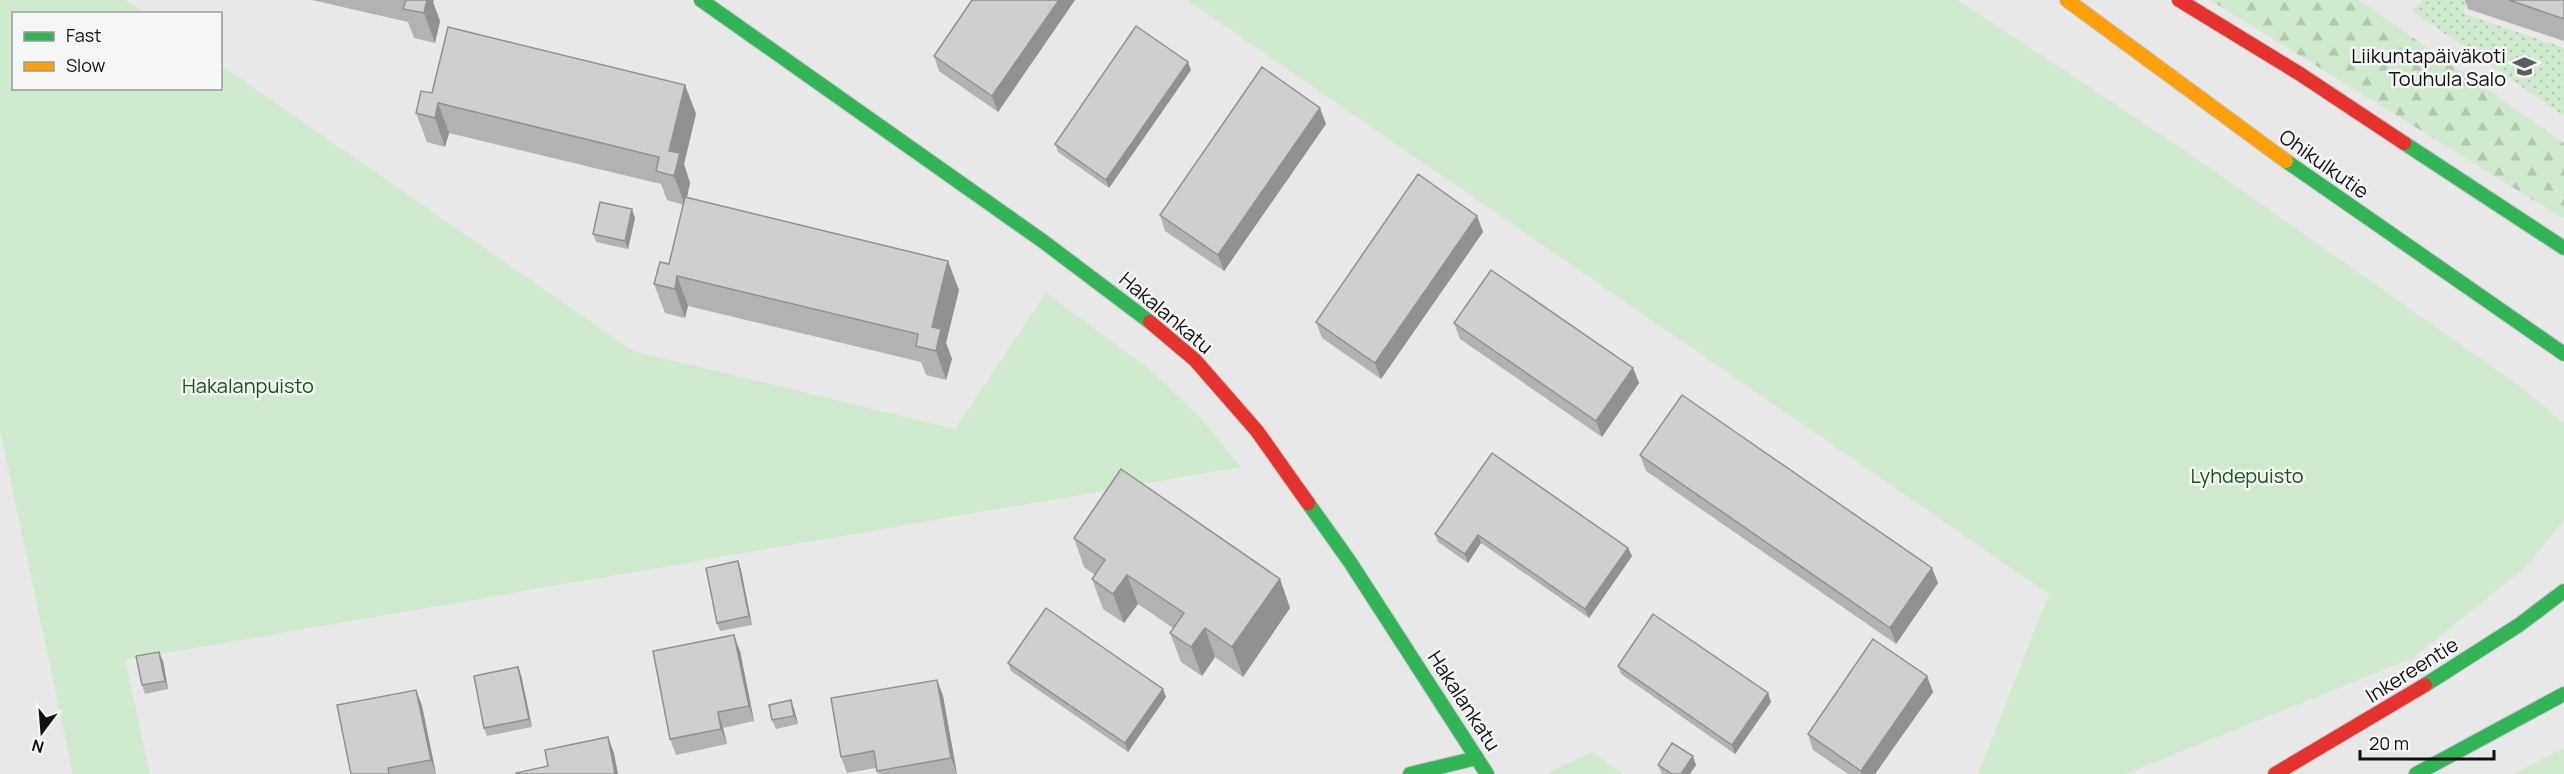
<svg xmlns="http://www.w3.org/2000/svg" width="2564" height="774" font-family="Manrope,sans-serif">
<style>
.grass{fill:url(#grass-dots)}
.forest{fill:url(#forest-firs)}
.park{fill:#cfe9cc}
.lines{fill:none;stroke-linecap:round;stroke-linejoin:round}
.fast-casing{stroke:#c3c3c4;stroke-width:16}
.slow-casing{stroke:#c3c3c4;stroke-width:16}
.jam-casing{stroke:#c3c3c4;stroke-width:16}
.fast{stroke:#30b455;stroke-width:14}
.slow{stroke:#ff9f0a;stroke-width:14}
.jam{stroke:#e5322d;stroke-width:14}
.wall{fill:#b2b2b3}
.shaded-wall{fill:#919192}
.building{fill:#cfcfd0;stroke:#919192;stroke-width:1.5}
.labels{text-anchor:middle;stroke-width:5;stroke-linejoin:round;paint-order:stroke}
.poi-label{font-size:20px;fill:#101011;stroke:#f4f6f7;text-anchor:end}
.street-label{font-size:20px;fill:#101011;stroke:#f4f6f7}
.park-label{font-size:20px;fill:#165210;stroke:#f4f6f7}
</style>
<defs>
<pattern id="grass-dots" width="8" height="8" patternUnits="userSpaceOnUse" patternTransform="scale(1.5)"><rect width="8" height="8" fill="#cfe9cc"/><path d="M2 2h.1M6 6h.1" fill="none" stroke="#b1c7ae" stroke-width="1.8" stroke-linecap="round"/></pattern>
<pattern id="forest-firs" width="22" height="20" patternUnits="userSpaceOnUse" patternTransform="scale(1.5)"><rect width="22" height="20" fill="#cfe9cc"/><path d="M5 1l3.5 6h-7zM16 11l3.5 6h-7z" fill="#b1c7ae"/></pattern>
</defs>
<rect width="100%" height="100%" fill="#e8e8e9"/>
<!-- grass -->
<path class="grass" d="M 2423,0 L 2468,0 L 2463,13 L 2564,48 L 2564,116 L 2412,11 Z"/>
<!-- forest -->
<path class="forest" d="M 2210,0 L 2359,0 L 2564,143 L 2564,219 Z"/>
<!-- park -->
<path class="park" d="M 0,0 L 126,0 L 145,13 L 14,14 L 14,88 L 220,88 L 221,65 L 633,351 L 955,429 L 1046,293 L 1148,368 L 1200,417 L 1241,467 L 125,660 L 150,774 L 73,774 L 0,430 Z
M 1187,0 L 1958,0 L 2193,156 L 2528,392 L 2564,424 L 2564,520 L 2528,565 L 2413,658 L 2125,774 L 1978,774 L 2049,594 Z
M 2564,748 L 2564,774 L 2514,774 Z
M 1592,752 L 1623,774 L 1550,774 L 1549,772 Z"/>
<g class="lines">
<defs>
<path id="fast" d="M 701,0 L 1044,242 L 1150,322
M 2404,143 L 2564,248
M 2286,161 L 2564,354
M 1308,503 L 1350,562 L 1487,774
M 2425,685 L 2519,625 L 2564,591
M 1410,774 L 1477,758
M 2416,774 L 2564,694"/>
<path id="slow" d="M 2067,0 L 2286,161"/>
<path id="jam" d="M 2179,0 L 2300,74 L 2404,143
M 1150,322 L 1195,360 L 1257,431 L 1308,503
M 2275,774 L 2425,685"/>
</defs>
<!-- fast casing -->
<use href="#fast" class="fast-casing"/>
<!-- slow casing -->
<use href="#slow" class="slow-casing"/>
<!-- jam casing -->
<use href="#jam" class="jam-casing"/>
<!-- fast -->
<use href="#fast" class="fast"/>
<!-- slow -->
<use href="#slow" class="slow"/>
<!-- jam -->
<use href="#jam" class="jam"/>
</g>
<!-- wall -->
<path class="wall" d="M 312,0 L 434,0 L 433,2 L 440,21 L 435,43 L 414,38 L 408,22 Z
M 972,0 L 1075,0 L 998,112 L 939,71 L 934,56 Z
M 2465,0 L 2564,0 L 2564,41 L 2468,9 Z
M 1191,70 L 1109,188 L 1058,152 L 1055,144 Z
M 685,85 L 696,114 L 684,164 L 690,183 L 687,198 L 959,290 L 946,343 L 952,359 L 946,380 L 926,375 L 921,362 L 688,306 L 685,318 L 665,313 L 654,284 L 669,264 L 684,205 L 667,200 L 661,184 L 449,133 L 445,147 L 427,142 L 416,113 L 432,93 Z
M 1326,124 L 1224,271 L 1165,231 L 1160,215 Z
M 1477,216 L 1483,232 L 1381,379 L 1322,338 L 1316,322 Z
M 635,218 L 628,249 L 596,242 L 593,234 Z
M 1454,323 L 1633,368 L 1639,383 L 1602,437 L 1460,339 Z
M 1492,453 L 1628,548 L 1632,556 L 1589,618 L 1481,543 L 1468,563 L 1438,542 L 1435,534 Z
M 1640,455 L 1932,568 L 1938,583 L 1896,644 L 1646,471 Z
M 1074,538 L 1280,579 L 1290,608 L 1243,677 L 1215,657 L 1202,676 L 1181,662 L 1170,633 L 1173,628 L 1138,604 L 1124,623 L 1103,609 L 1092,579 L 1095,575 L 1084,567 Z
M 738,561 L 741,570 L 752,625 L 720,631 L 717,623 Z
M 740,651 L 754,721 L 723,728 L 727,744 L 676,755 L 670,739 Z
M 163,661 L 168,689 L 145,694 L 142,685 Z
M 1008,663 L 1163,689 L 1166,697 L 1128,752 L 1011,671 Z
M 1618,666 L 1768,693 L 1771,702 L 1735,754 L 1621,674 Z
M 518,667 L 521,675 L 532,727 L 487,736 L 484,728 Z
M 1927,676 L 1933,692 L 1875,774 L 1848,774 L 1813,750 L 1808,734 Z
M 937,680 L 943,696 L 957,774 L 878,774 L 876,768 L 847,773 L 841,757 Z
M 416,690 L 422,706 L 436,774 L 351,774 Z
M 791,700 L 794,709 L 798,724 L 776,729 L 772,720 Z
M 1658,765 L 1696,765 L 1690,774 L 1662,774 Z"/>
<!-- shaded-wall -->
<path class="shaded-wall" d="M 423,0 L 434,0 L 433,2 L 440,21 L 435,43 L 424,13 Z
M 1059,0 L 1075,0 L 998,112 L 992,96 Z
M 1188,62 L 1191,70 L 1109,188 L 1106,180 Z
M 685,85 L 696,114 L 684,164 L 690,183 L 685,205 L 674,176 L 669,151 Z
M 438,103 L 449,133 L 445,147 L 435,118 Z
M 1320,108 L 1326,124 L 1224,271 L 1218,255 Z
M 632,209 L 635,218 L 628,249 L 625,241 Z
M 1477,216 L 1483,232 L 1381,379 L 1375,363 Z
M 948,261 L 959,290 L 946,343 L 952,359 L 946,380 L 936,351 L 932,327 Z
M 677,276 L 688,306 L 685,318 L 675,289 Z
M 1633,368 L 1639,383 L 1602,437 L 1596,421 Z
M 1478,535 L 1481,543 L 1468,563 L 1465,554 Z
M 1628,548 L 1632,556 L 1589,618 L 1585,609 Z
M 738,561 L 741,570 L 752,625 L 749,616 Z
M 1932,568 L 1938,583 L 1896,644 L 1890,628 Z
M 1127,575 L 1138,604 L 1124,623 L 1113,594 Z
M 1280,579 L 1290,608 L 1243,677 L 1232,647 Z
M 1205,628 L 1215,657 L 1202,676 L 1191,647 Z
M 734,635 L 740,651 L 754,721 L 749,706 Z
M 159,652 L 163,661 L 168,689 L 165,681 Z
M 518,667 L 521,675 L 532,727 L 529,719 Z
M 1927,676 L 1933,692 L 1875,774 L 1862,774 L 1861,771 Z
M 937,680 L 943,696 L 957,774 L 951,758 Z
M 1163,689 L 1166,697 L 1128,752 L 1125,743 Z
M 416,690 L 422,706 L 436,774 L 431,760 Z
M 1768,693 L 1771,702 L 1735,754 L 1732,745 Z
M 791,700 L 794,709 L 798,724 L 794,716 Z
M 718,712 L 723,728 L 727,744 L 721,729 Z
M 608,737 L 614,753 L 618,774 L 615,774 Z
M 1693,756 L 1696,765 L 1690,774 L 1681,774 Z"/>
<!-- building -->
<path class="building" d="M 406,0 L 427,0 L 424,13 L 403,9 Z
M 972,0 L 1059,0 L 992,96 L 934,56 Z
M 2509,0 L 2564,0 L 2564,19 Z
M 1136,26 L 1188,62 L 1106,180 L 1055,144 Z
M 448,27 L 685,85 L 669,151 L 680,153 L 674,176 L 656,171 L 659,157 L 438,103 L 435,118 L 416,113 L 421,91 L 432,93 Z
M 1262,67 L 1320,108 L 1218,255 L 1160,215 Z
M 1418,174 L 1477,216 L 1375,363 L 1316,322 Z
M 685,197 L 948,261 L 932,327 L 941,329 L 936,351 L 916,346 L 918,334 L 677,276 L 675,289 L 654,284 L 660,262 L 669,264 Z
M 600,202 L 632,209 L 625,241 L 593,234 Z
M 1491,270 L 1633,368 L 1596,421 L 1454,323 Z
M 1682,395 L 1932,568 L 1890,628 L 1640,455 Z
M 1492,453 L 1628,548 L 1585,609 L 1478,535 L 1465,554 L 1435,534 Z
M 1121,469 L 1280,579 L 1232,647 L 1205,628 L 1191,647 L 1170,633 L 1184,613 L 1127,575 L 1113,594 L 1092,579 L 1105,560 L 1074,538 Z
M 738,561 L 749,616 L 717,623 L 706,568 Z
M 1046,608 L 1163,689 L 1125,743 L 1008,663 Z
M 1653,614 L 1768,693 L 1732,745 L 1618,666 Z
M 734,635 L 749,706 L 718,712 L 721,729 L 670,739 L 653,651 Z
M 1873,639 L 1927,676 L 1861,771 L 1808,734 Z
M 159,652 L 165,681 L 142,685 L 136,656 Z
M 518,667 L 529,719 L 484,728 L 474,676 Z
M 937,680 L 951,758 L 877,771 L 874,751 L 841,757 L 831,698 Z
M 416,690 L 431,760 L 388,768 L 389,774 L 351,774 L 337,705 Z
M 791,700 L 794,716 L 772,720 L 769,705 Z
M 608,737 L 615,774 L 516,774 L 516,773 L 548,766 L 545,750 Z
M 1672,743 L 1693,756 L 1681,774 L 1672,774 L 1658,765 Z"/>
<!-- icons -->
<defs>
<symbol id="school-bare" viewBox="-9 -9 18 18"><path d="M0-5L7-2L0 1L-7-2ZM-4 1L0 2.5L4 1V4Q0 6-4 4Z" fill="#5c5c5d" stroke="#f4f6f7" stroke-width="2.5" paint-order="stroke"/></symbol>
</defs>
<g fill-rule="evenodd">
<use href="#school-bare" x="2508" y="50" width="33" height="33"/>
</g>
<g class="labels">
<!-- poi labels -->
<g class="poi-label">
<text x="2506" y="63">Liikuntapäiväkoti<tspan x="2506" dy="23">Touhula Salo</tspan></text>
</g>
<!-- street labels -->
<g class="street-label">
<text transform="translate(2324 164) rotate(35)" y="7">Ohikulkutie</text>
<text transform="translate(1166 313) rotate(40)" y="7">Hakalankatu</text>
<text transform="translate(2412 670) rotate(-32)" y="7">Inkereentie</text>
<text transform="translate(1464 701) rotate(57)" y="7">Hakalankatu</text>
</g>
<!-- park labels -->
<g class="park-label">
<text x="248" y="393">Hakalanpuisto</text>
<text x="2247" y="483">Lyhdepuisto</text>
</g>
</g>
<!-- legend -->
<rect x="12" y="12" width="210" height="78" fill="#f4f6f7" stroke="#999a9b" stroke-width="1.5"/>
<rect x="24" y="32" width="30" height="9" fill="#30b455" stroke="#999a9b" stroke-width="1.5"/>
<text x="66" y="42" font-size="18" fill="#101011">Fast</text>
<rect x="24" y="62" width="30" height="9" fill="#ff9f0a" stroke="#999a9b" stroke-width="1.5"/>
<text x="66" y="72" font-size="18" fill="#101011">Slow</text>
<!-- north arrow -->
<g transform="translate(42 732) rotate(196)" stroke="#f4f6f7" stroke-width="4.5" paint-order="stroke">
<path d="M0-4.5L10 22L0 15L-10 22Z" fill="#101011"/>
<text y="-9" font-size="16" font-weight="bold" text-anchor="middle" fill="#101011">N</text>
</g>
<!-- scale -->
<path d="M2360 750v9h134v-9" fill="none" stroke="#101011" stroke-width="3"/>
<text x="2369" y="750" font-size="18" fill="#101011" stroke="#f4f6f7" stroke-width="4.5" paint-order="stroke">20 m</text>
</svg>
